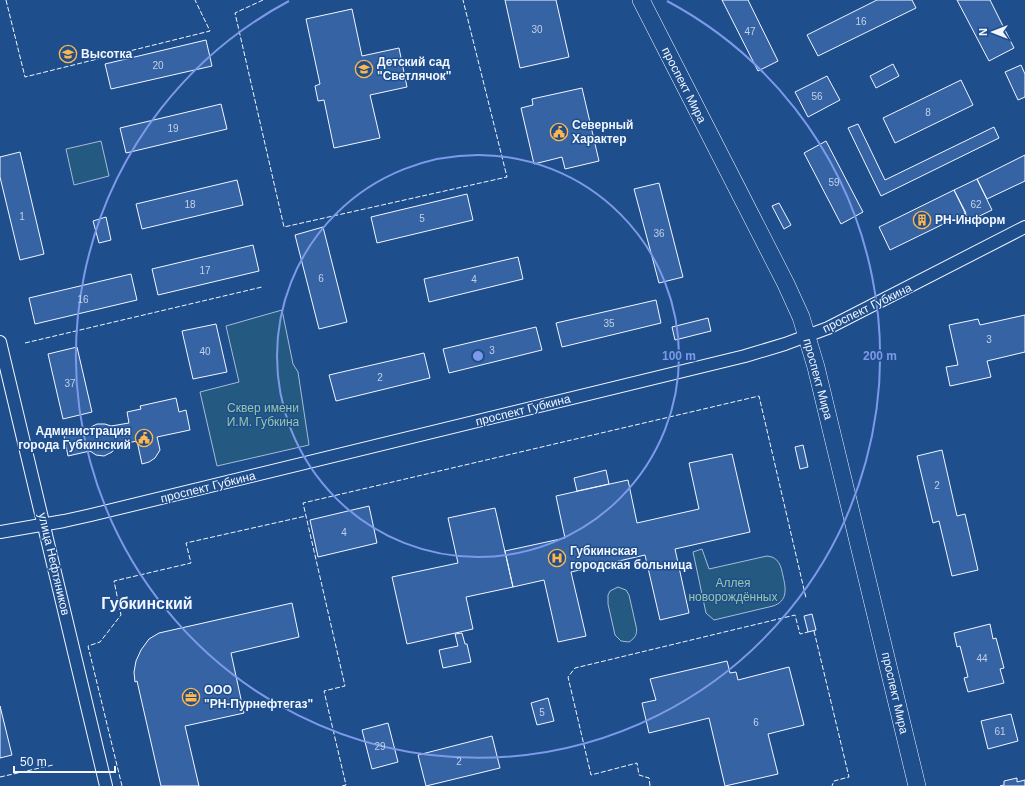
<svg xmlns="http://www.w3.org/2000/svg" width="1025" height="786" font-family="Helvetica,sans-serif">
<style>
.green{fill:#245a82;stroke:#a8bbd7}
.building{fill:#3563a3;stroke:#f2f6ff}
.lines{fill:none;stroke-linecap:round;stroke-linejoin:round}
.street-casing{stroke:#f2f6ff;stroke-width:14}
.secondary-casing{stroke:#f2f6ff;stroke-width:18}
.street{stroke:#1f4e8c;stroke-width:12}
.secondary{stroke:#1f4e8c;stroke-width:17}
.fence{stroke:#f2f6ff;stroke-width:1;stroke-dasharray:5 2;stroke-linecap:butt}
.ring{fill:none;stroke:#7d9aea;stroke-width:2}
.labels{text-anchor:middle;stroke-width:3;stroke-linejoin:round;paint-order:stroke}
.number-label{font-size:10px;fill:#c3d1e8}
.poi-label{font-size:12px;font-weight:bold;fill:#f2f6ff;stroke:#1f4e8c;text-anchor:start}
.street-label{font-size:12px;fill:#f2f6ff;stroke:#1f4e8c}
.park-label{font-size:12px;fill:#97c8a6;stroke:#1f4e8c}
.district-label{font-size:16px;font-weight:bold;fill:#f2f6ff;stroke:#1f4e8c}
.centre{fill:#7d9aea;stroke:#1f4e8c;stroke-width:2}
.ring-label{font-size:12px;text-anchor:middle;font-weight:bold;fill:#7d9aea;stroke:#1f4e8c;stroke-width:3;stroke-linejoin:round;paint-order:stroke}
</style>
<rect width="100%" height="100%" fill="#1f4e8c"/>
<!-- green -->
<path class="green" d="M 101,141 L 109,176 L 74,185 L 66,149 Z
M 282,310 L 293,364 L 298,372 L 309,445 L 217,466 L 200,392 L 239,382 L 226,326 Z
M 702,549 L 709,569 L 767,556 C 779,557 781,566 783,576 C 786,589 788,601 773,606 L 714,620 L 706,613 L 693,552 Z
M 618,587 L 626,590 L 629,595 L 636,626 C 638,634 635,638 629,642 L 621,641 L 615,635 L 608,604 L 608,595 L 610,591 Z"/>
<!-- building -->
<path class="building" d="M 505,0 L 556,0 L 569,57 L 520,68 Z
M 722,0 L 748,0 L 778,61 L 758,71 Z
M 877,0 L 912,0 L 916,8 L 818,56 L 807,35 Z
M 957,0 L 990,0 L 1014,48 L 989,61 Z
M 352,9 L 362,56 L 399,48 L 407,87 L 370,95 L 380,138 L 334,148 L 324,100 L 318,101 L 315,86 L 320,84 L 306,19 Z
M 206,40 L 212,66 L 111,89 L 105,64 Z
M 893,64 L 899,76 L 876,88 L 870,76 Z
M 1021,65 L 1025,74 L 1025,97 L 1018,100 L 1005,72 Z
M 827,76 L 840,100 L 808,117 L 795,92 Z
M 961,80 L 973,105 L 895,143 L 883,118 Z
M 582,88 L 599,161 L 565,169 L 562,157 L 534,164 L 521,108 L 533,105 L 532,99 Z
M 221,104 L 227,129 L 126,153 L 120,128 Z
M 858,124 L 885,180 L 994,127 L 999,138 L 881,196 L 848,128 Z
M 826,141 L 863,212 L 841,224 L 804,153 Z
M 20,152 L 44,254 L 20,260 L 0,177 L 0,157 Z
M 1025,155 L 1025,181 L 987,199 L 977,179 Z
M 977,179 L 992,210 L 969,221 L 954,190 Z
M 237,180 L 243,205 L 142,229 L 136,204 Z
M 659,183 L 683,277 L 659,283 L 634,189 Z
M 954,190 L 966,213 L 890,250 L 879,227 Z
M 467,194 L 473,220 L 377,243 L 371,217 Z
M 779,203 L 791,225 L 784,229 L 772,206 Z
M 106,217 L 111,240 L 99,243 L 93,221 Z
M 323,227 L 347,322 L 319,329 L 295,235 Z
M 253,245 L 259,271 L 158,295 L 152,269 Z
M 518,257 L 523,279 L 429,302 L 424,279 Z
M 131,274 L 137,300 L 35,324 L 29,298 Z
M 656,300 L 661,323 L 562,347 L 556,323 Z
M 1025,315 L 1025,352 L 987,361 L 991,377 L 950,386 L 946,367 L 958,365 L 949,325 L 978,319 L 980,325 Z
M 708,318 L 711,331 L 675,340 L 672,327 Z
M 216,324 L 227,372 L 193,379 L 182,331 Z
M 536,327 L 542,350 L 449,373 L 443,349 Z
M 77,347 L 92,412 L 63,419 L 48,354 Z
M 424,353 L 430,378 L 336,401 L 329,375 Z
M 176,398 L 179,412 L 186,410 L 190,430 L 157,437 L 160,450 L 155,458 L 149,462 L 142,464 L 137,441 L 117,445 L 112,452 L 104,456 L 96,455 L 90,451 L 68,456 L 64,436 L 88,431 L 91,427 L 97,424 L 105,424 L 111,426 L 129,423 L 127,412 L 141,409 L 140,406 Z
M 803,445 L 808,467 L 800,469 L 795,447 Z
M 942,450 L 957,516 L 965,514 L 978,570 L 952,576 L 939,521 L 933,523 L 917,456 Z
M 732,454 L 750,532 L 675,549 L 689,613 L 660,620 L 645,555 L 571,572 L 586,636 L 558,642 L 544,580 L 513,587 L 505,551 L 565,538 L 556,496 L 628,480 L 637,523 L 699,509 L 689,463 Z
M 606,470 L 609,484 L 577,491 L 574,478 Z
M 369,506 L 377,543 L 318,557 L 310,520 Z
M 495,508 L 513,587 L 466,597 L 473,629 L 407,644 L 392,577 L 458,563 L 448,518 Z
M 292,603 L 299,637 L 231,653 L 244,713 L 185,726 L 199,786 L 161,786 L 137,681 L 135,682 L 134,672 L 136,661 L 141,650 L 149,639 L 159,633 Z
M 812,614 L 816,630 L 808,632 L 804,616 Z
M 990,624 L 993,639 L 996,638 L 1004,668 L 1000,669 L 1004,683 L 968,692 L 964,678 L 968,677 L 960,646 L 957,647 L 954,633 Z
M 462,633 L 465,644 L 467,644 L 471,662 L 443,668 L 439,650 L 458,646 L 455,634 Z
M 727,661 L 730,673 L 736,672 L 738,680 L 789,667 L 804,725 L 768,734 L 778,774 L 725,786 L 709,718 L 649,733 L 642,703 L 656,700 L 650,679 Z
M 548,698 L 554,721 L 537,725 L 531,703 Z
M 0,706 L 12,755 L 0,758 Z
M 1011,714 L 1018,741 L 988,749 L 981,721 Z
M 388,723 L 398,762 L 372,769 L 362,730 Z
M 492,736 L 500,768 L 426,786 L 418,755 Z
M 1017,778 L 1017,782 L 1025,780 L 1025,786 L 1000,786 L 1004,785 L 1004,781 Z"/>
<g class="lines">
<defs>
<path id="street" d="M 0,342 L 106,786
M 0,532 L 64,521 L 91,515 L 745,356 L 785,344 L 828,328 L 1025,227"/>
<path id="secondary" d="M 641,0 L 786,284 L 801,317 L 816,367 L 917,786"/>
</defs>
<!-- street casing -->
<use href="#street" class="street-casing"/>
<!-- secondary casing -->
<use href="#secondary" class="secondary-casing"/>
<!-- street -->
<use href="#street" class="street"/>
<!-- secondary -->
<use href="#secondary" class="secondary"/>
<!-- fence -->
<path class="fence" d="M 6,0 L 25,77 L 210,31 L 195,0
M 263,0 L 235,13 L 284,227 L 507,177 L 463,0
M 25,343 L 262,287
M 814,631 L 849,777 L 834,781 L 832,786
M 0,777 L 53,765
M 122,786 L 88,646 L 100,642 L 121,615 L 114,581 L 191,563 L 186,543 L 306,516
M 342,786 L 346,785 L 324,691 L 345,686 L 303,503 L 759,396 L 806,598
M 650,786 L 649,778 L 639,775 L 637,763 L 591,775 L 568,677 L 575,668 L 795,615 L 800,634 L 808,632"/>
</g>
<!-- distance rings -->
<g class="ring">
<circle cx="478" cy="356" r="201"/>
<path d="M667 1A402 402 0 1 1 289 1"/>
</g>
<!-- icons -->
<defs>
<symbol id="school-ring" viewBox="-11 -11 22 22"><circle r="9.5" fill="#1f4e8c" stroke="#ffb74d" stroke-width="1.5"/><path d="M0-5L7-2L0 1L-7-2ZM-4 1L0 2.5L4 1V4Q0 6-4 4Z" fill="#ffb74d"/></symbol>
<symbol id="civic-ring" viewBox="-11 -11 22 22"><circle r="9.5" fill="#1f4e8c" stroke="#ffb74d" stroke-width="1.5"/><path d="M-.6-6.5H3V-4.5H.6V-3L4-1V1h2V6H-6V1h2V-1L-.6-3ZM-1.2 2.5V6h2.4V2.5Z" fill="#ffb74d"/></symbol>
<symbol id="building-ring" viewBox="-11 -11 22 22"><circle r="9.5" fill="#1f4e8c" stroke="#ffb74d" stroke-width="1.5"/><path d="M-4-6H4V6H1V3H-1V6H-4ZM-2.5-4.3h1.7v1.8h-1.7ZM.8-4.3h1.7v1.8H.8ZM-2.5-1h1.7V.8h-1.7ZM.8-1h1.7V.8H.8Z" fill="#ffb74d"/></symbol>
<symbol id="hospital-ring" viewBox="-11 -11 22 22"><circle r="9.5" fill="#1f4e8c" stroke="#ffb74d" stroke-width="1.5"/><path d="M-5-5h3v3.5h4V-5h3V5h-3V1.5h-4V5h-3Z" fill="#ffb74d"/></symbol>
<symbol id="office-ring" viewBox="-11 -11 22 22"><circle r="9.5" fill="#1f4e8c" stroke="#ffb74d" stroke-width="1.5"/><path d="M-6-3h4V-5.5h4V-3h4V5H-6ZM-1-4.5V-3h2v-1.5ZM-6 0V1H6V0Z" fill="#ffb74d"/></symbol>
</defs>
<g fill-rule="evenodd">
<use href="#school-ring" x="58" y="44" width="20" height="20"/>
<use href="#school-ring" x="354" y="59" width="20" height="20"/>
<use href="#civic-ring" x="549" y="122" width="20" height="20"/>
<use href="#building-ring" x="912" y="210" width="20" height="20"/>
<use href="#civic-ring" x="134" y="428" width="20" height="20"/>
<use href="#hospital-ring" x="547" y="548" width="20" height="20"/>
<use href="#office-ring" x="181" y="687" width="20" height="20"/>
</g>
<g class="labels">
<!-- number labels -->
<g class="number-label">
<text x="861" y="25">16</text>
<text x="537" y="33">30</text>
<text x="750" y="35">47</text>
<text x="158" y="69">20</text>
<text x="817" y="100">56</text>
<text x="928" y="116">8</text>
<text x="173" y="132">19</text>
<text x="834" y="186">59</text>
<text x="190" y="208">18</text>
<text x="976" y="208">62</text>
<text x="22" y="220">1</text>
<text x="422" y="222">5</text>
<text x="659" y="237">36</text>
<text x="205" y="274">17</text>
<text x="321" y="282">6</text>
<text x="474" y="283">4</text>
<text x="83" y="303">16</text>
<text x="609" y="327">35</text>
<text x="989" y="343">3</text>
<text x="492" y="354">3</text>
<text x="205" y="355">40</text>
<text x="380" y="381">2</text>
<text x="70" y="387">37</text>
<text x="937" y="489">2</text>
<text x="344" y="536">4</text>
<text x="982" y="662">44</text>
<text x="542" y="716">5</text>
<text x="756" y="726">6</text>
<text x="1000" y="735">61</text>
<text x="380" y="750">29</text>
<text x="459" y="765">2</text>
</g>
<!-- poi labels -->
<g class="poi-label">
<text x="81" y="58">Высотка</text>
<text x="377" y="66">Детский сад<tspan x="377" dy="14">"Светлячок"</tspan></text>
<text x="572" y="129">Северный<tspan x="572" dy="14">Характер</tspan></text>
<text x="935" y="224">РН-Информ</text>
<text x="131" y="435" text-anchor="end">Администрация<tspan x="131" dy="14">города Губкинский</tspan></text>
<text x="570" y="555">Губкинская<tspan x="570" dy="14">городская больница</tspan></text>
<text x="204" y="694">ООО<tspan x="204" dy="14">"РН-Пурнефтегаз"</tspan></text>
</g>
<!-- street labels -->
<g class="street-label">
<text transform="translate(684 85) rotate(63)" y="4">проспект Мира</text>
<text transform="translate(867 308) rotate(-26)" y="4">проспект Губкина</text>
<text transform="translate(818 379) rotate(75)" y="4">проспект Мира</text>
<text transform="translate(523 410) rotate(-14)" y="4">проспект Губкина</text>
<text transform="translate(208 487) rotate(-14)" y="4">проспект Губкина</text>
<text transform="translate(54 564) rotate(77)" y="4">улица Нефтяников</text>
<text transform="translate(895 693) rotate(77)" y="4">проспект Мира</text>
</g>
<!-- park labels -->
<g class="park-label">
<text x="263" y="412">Сквер имени<tspan x="263" dy="14">И.М. Губкина</tspan></text>
<text x="733" y="587">Аллея<tspan x="733" dy="14">новорождённых</tspan></text>
</g>
<!-- district labels -->
<g class="district-label">
<text x="147" y="609">Губкинский</text>
</g>
</g>
<circle cx="478" cy="356" r="6" class="centre"/>
<g class="ring-label">
<text x="679" y="360">100 m</text>
<text x="880" y="360">200 m</text>
</g>
<!-- north arrow -->
<g transform="translate(993 32) rotate(270)" stroke="#1f4e8c" stroke-width="3" paint-order="stroke">
<path d="M0-3L7 15L0 10L-7 15Z" fill="#f2f6ff"/>
<text y="-6" font-size="11" font-weight="bold" text-anchor="middle" fill="#f2f6ff">N</text>
</g>
<!-- scale -->
<path d="M14 766v6h101v-6" fill="none" stroke="#f2f6ff" stroke-width="2"/>
<text x="20" y="766" font-size="12" fill="#f2f6ff" stroke="#1f4e8c" stroke-width="3" paint-order="stroke">50 m</text>
</svg>
